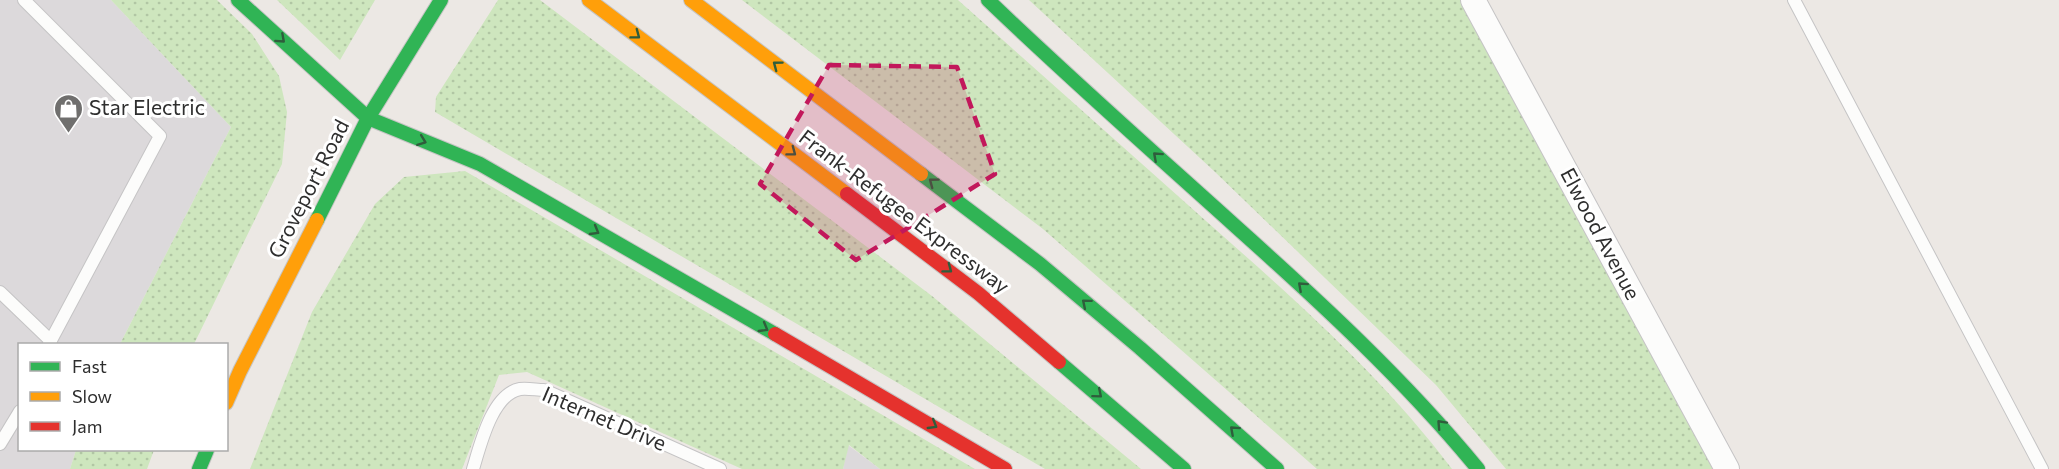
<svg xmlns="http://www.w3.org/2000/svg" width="2059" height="469" font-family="Commissioner,sans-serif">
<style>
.industrial{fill:#dcd9db}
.grass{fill:url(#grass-dots)}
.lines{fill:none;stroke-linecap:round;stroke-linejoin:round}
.lane-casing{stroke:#c5c4c5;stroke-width:14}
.street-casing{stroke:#c5c4c5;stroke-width:26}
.fast-casing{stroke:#c6c5c4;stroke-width:16}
.slow-casing{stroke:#c6c5c4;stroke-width:16}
.jam-casing{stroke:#c6c5c4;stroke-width:16}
.lane{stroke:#fcfcfb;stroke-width:12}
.street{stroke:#fcfcfb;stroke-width:24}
.fast{stroke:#30b455;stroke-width:14}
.slow{stroke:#ff9f0a;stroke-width:14}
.jam{stroke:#e5322d;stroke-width:14}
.oneway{stroke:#2f5d3c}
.marked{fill:#c2185b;fill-opacity:0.2;stroke:#c2185b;stroke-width:4.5;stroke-dasharray:12 8;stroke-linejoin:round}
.labels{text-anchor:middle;stroke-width:6;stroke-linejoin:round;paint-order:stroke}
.poi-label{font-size:21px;fill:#2e2e2e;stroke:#fff;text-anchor:start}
.street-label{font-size:21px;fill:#2e2e2e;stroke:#fff}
</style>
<defs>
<pattern id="grass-dots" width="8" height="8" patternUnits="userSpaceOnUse" patternTransform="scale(1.5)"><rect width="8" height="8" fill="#cee6be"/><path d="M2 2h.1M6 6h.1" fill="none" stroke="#b1c6a4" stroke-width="1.8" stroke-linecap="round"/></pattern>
</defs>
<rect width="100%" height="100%" fill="#ece8e4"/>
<!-- industrial -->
<path class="industrial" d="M 0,0 L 111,0 L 231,127 L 120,344 L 20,344 L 20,450 L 76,450 L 70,469 L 0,469 Z
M 848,445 L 880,469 L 843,469 Z"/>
<!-- grass -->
<path class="grass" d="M 111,0 L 217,0 L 252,34 L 279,76 L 287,112 L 282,164 L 194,344 L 120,344 L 231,127 Z
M 277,0 L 375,0 L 340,60 Z
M 498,0 L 540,0 L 932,296 L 1141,469 L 1045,469 L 435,112 L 436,97 Z
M 742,0 L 958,0 C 1041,74 1123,147 1206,221 C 1293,298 1382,376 1452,469 L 1317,469 L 1043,229 Z
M 1029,0 L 1463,0 L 1713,469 L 1506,469 L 1436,385 L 1214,171 Z
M 465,171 L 975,469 L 880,469 L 849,445 L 843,469 L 742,469 L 527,372 L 499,375 L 462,469 L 250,469 L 312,312 L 375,204 L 404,177 Z
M 76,450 L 154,450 L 147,469 L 70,469 Z"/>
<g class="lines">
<defs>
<path id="lane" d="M 24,0 L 160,136 L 49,344
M 1794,0 L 2042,469
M 0,292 L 51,341
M 0,444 L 20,411
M 473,469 C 480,446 492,394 520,389 C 528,388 537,390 544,390 L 720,469"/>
<path id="street" d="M 1473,0 L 1727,469"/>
<path id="fast" d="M 238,0 L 368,118 L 480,164 L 775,334
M 988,0 C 1068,77 1151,150 1233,224 C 1319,301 1405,380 1478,469
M 921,174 L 1040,264 L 1140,348 L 1277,469
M 317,220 L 368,118 L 441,0
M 1059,362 L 1184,469
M 199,469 L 207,450"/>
<path id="slow" d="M 589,0 L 847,194
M 691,0 L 921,174
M 226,403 L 240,371 L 317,220"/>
<path id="jam" d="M 847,194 L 978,293 L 1059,362
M 775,334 L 1005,469"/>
</defs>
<!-- lane casing -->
<use href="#lane" class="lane-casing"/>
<!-- street casing -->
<use href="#street" class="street-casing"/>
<!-- fast casing -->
<use href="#fast" class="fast-casing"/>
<!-- slow casing -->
<use href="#slow" class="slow-casing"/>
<!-- jam casing -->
<use href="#jam" class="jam-casing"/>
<!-- lane -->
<use href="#lane" class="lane"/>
<!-- street -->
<use href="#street" class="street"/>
<!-- fast -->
<use href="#fast" class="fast"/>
<!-- slow -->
<use href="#slow" class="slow"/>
<!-- jam -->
<use href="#jam" class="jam"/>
</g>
<!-- one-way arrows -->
<defs><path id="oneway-chevron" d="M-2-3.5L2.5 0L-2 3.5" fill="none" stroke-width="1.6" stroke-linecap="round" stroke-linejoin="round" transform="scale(1.5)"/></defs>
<g class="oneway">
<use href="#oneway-chevron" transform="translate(636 35) rotate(37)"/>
<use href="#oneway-chevron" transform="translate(281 39) rotate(42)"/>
<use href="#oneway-chevron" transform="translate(777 65) rotate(-143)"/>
<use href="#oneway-chevron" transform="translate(422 141) rotate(21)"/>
<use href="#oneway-chevron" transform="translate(792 152) rotate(37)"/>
<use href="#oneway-chevron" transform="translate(1157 156) rotate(-138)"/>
<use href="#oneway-chevron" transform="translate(933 182) rotate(-143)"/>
<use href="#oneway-chevron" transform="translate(595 231) rotate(30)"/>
<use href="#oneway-chevron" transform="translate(948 269) rotate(37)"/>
<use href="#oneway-chevron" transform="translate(1302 286) rotate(-138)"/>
<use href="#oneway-chevron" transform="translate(1086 303) rotate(-140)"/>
<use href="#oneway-chevron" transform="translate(764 328) rotate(30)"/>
<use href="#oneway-chevron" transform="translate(1098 394) rotate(40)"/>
<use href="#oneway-chevron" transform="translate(1441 424) rotate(-133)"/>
<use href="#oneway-chevron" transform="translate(933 425) rotate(31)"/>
<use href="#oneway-chevron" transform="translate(1234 430) rotate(-138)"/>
</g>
<!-- marked area -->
<path class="marked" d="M 829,65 L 957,67 L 995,174 L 856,260 L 760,184 Z"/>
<!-- icons -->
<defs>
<symbol id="shop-pin" viewBox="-11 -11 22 30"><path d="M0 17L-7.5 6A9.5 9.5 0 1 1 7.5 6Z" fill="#706f6e" stroke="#fff"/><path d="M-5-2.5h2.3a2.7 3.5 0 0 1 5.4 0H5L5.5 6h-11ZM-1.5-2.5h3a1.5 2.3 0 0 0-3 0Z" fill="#fff"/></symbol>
</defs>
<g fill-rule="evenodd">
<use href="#shop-pin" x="52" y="92" width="33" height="45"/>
</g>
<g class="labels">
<!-- poi labels -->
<g class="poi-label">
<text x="89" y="115">Star Electric</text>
</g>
<!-- street labels -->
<g class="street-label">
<text transform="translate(309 189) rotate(-63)" y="7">Groveport Road</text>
<text transform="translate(904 212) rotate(37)" y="7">Frank-Refugee Expressway</text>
<text transform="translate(1600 234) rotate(62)" y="7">Elwood Avenue</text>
<text transform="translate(604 419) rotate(23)" y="7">Internet Drive</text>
</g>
</g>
<!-- legend -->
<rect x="18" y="343" width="210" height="108" fill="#ffffff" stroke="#ababab" stroke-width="1.5"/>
<rect x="30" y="362" width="30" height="9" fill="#30b455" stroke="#ababab" stroke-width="1.5"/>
<text x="72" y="373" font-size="18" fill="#2e2e2e">Fast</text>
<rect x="30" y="392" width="30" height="9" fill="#ff9f0a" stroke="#ababab" stroke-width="1.5"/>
<text x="72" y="403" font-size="18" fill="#2e2e2e">Slow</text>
<rect x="30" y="422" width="30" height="9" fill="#e5322d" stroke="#ababab" stroke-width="1.5"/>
<text x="72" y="433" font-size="18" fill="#2e2e2e">Jam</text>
</svg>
